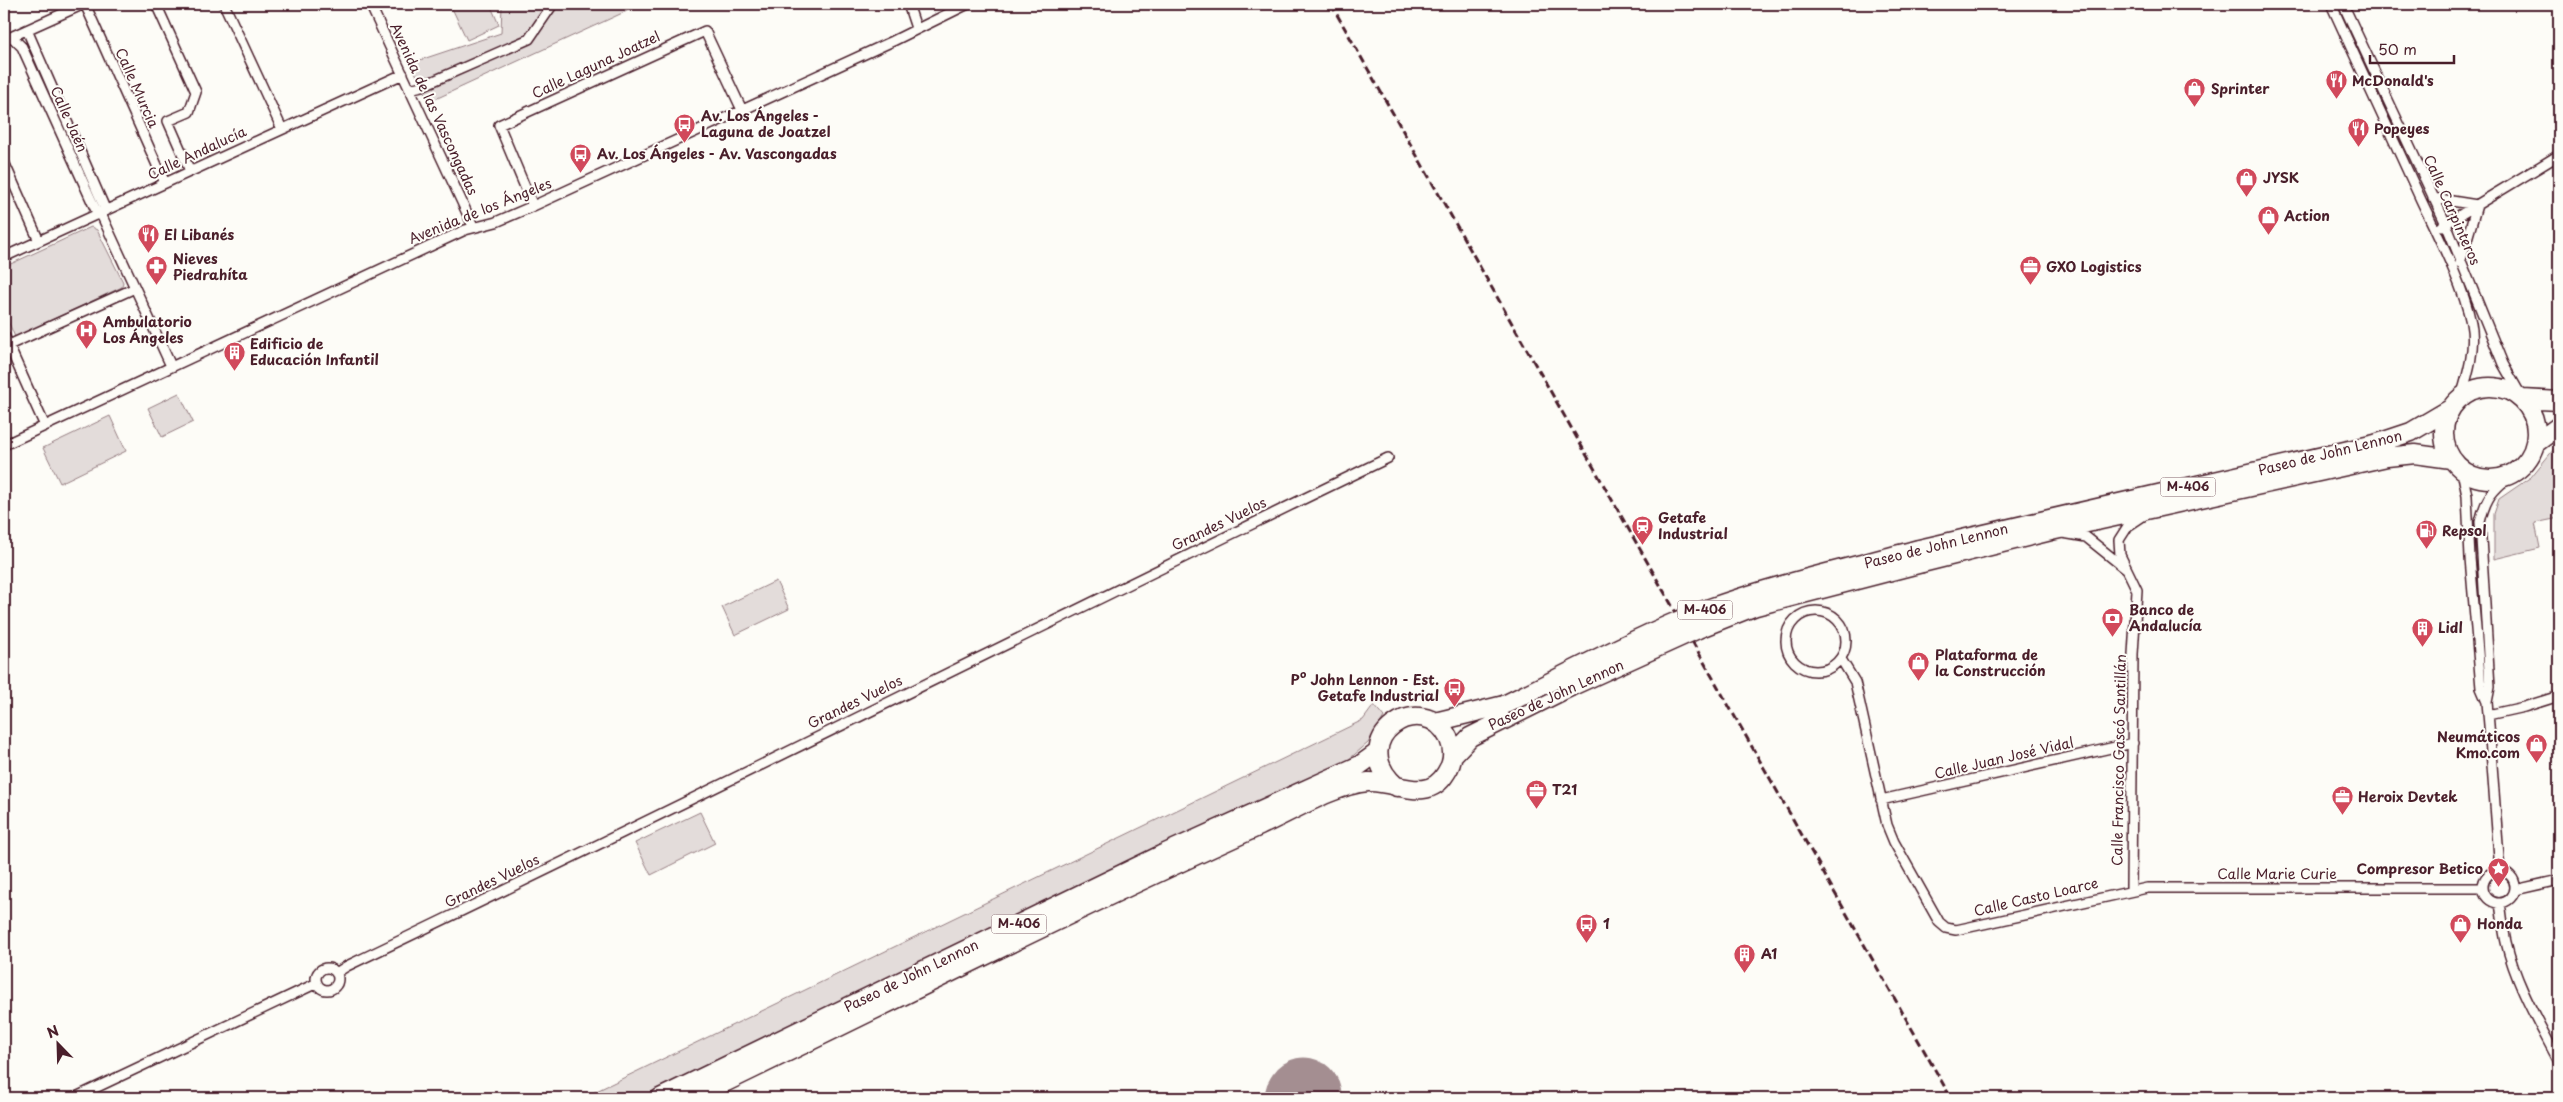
<svg xmlns="http://www.w3.org/2000/svg" width="2563" height="1102" font-family="'Playpen Sans',sans-serif">
<style>
.green{fill:#e3dcda;stroke:#967e82}
.lines{fill:none;stroke-linecap:round;stroke-linejoin:round}
.runway{stroke:#a48e91;stroke-width:75}
.street-casing{stroke:#4a1f2b;stroke-width:12}
.highway-casing{stroke:#4a1f2b;stroke-width:21}
.street{stroke:#fdfcf7;stroke-width:9}
.highway{stroke:#fdfcf7;stroke-width:18}
.rail{stroke:#4a1f2b;stroke-width:3;stroke-dasharray:8 4;stroke-linecap:butt}
.highway-bridge-casing{stroke:#4a1f2b;stroke-width:21;stroke-linecap:butt}
.highway-bridge{stroke:#fdfcf7;stroke-width:18}
.labels{text-anchor:middle;stroke-width:4;stroke-linejoin:round;paint-order:stroke}
.shield{fill:#fdfcf7;stroke:#806168;stroke-width:1}
.shield-label{font-size:12px;font-weight:bold;fill:#4a1f2b}
.street-label{font-size:14px;fill:#4a1f2b;stroke:#fdfcf7}
.poi-label{font-size:14px;font-weight:bold;fill:#4a1f2b;stroke:#fdfcf7;text-anchor:start}
</style>
<rect width="100%" height="100%" fill="#fdfcf7"/>
<filter id="ink" filterUnits="userSpaceOnUse"><feTurbulence type="fractalNoise" baseFrequency=".02" numOctaves="2"/><feDisplacementMap in="SourceGraphic" scale="10" xChannelSelector="R" yChannelSelector="G"/><feConvolveMatrix kernelMatrix="1 2 1 2 8 2 1 2 1" color-interpolation-filters="sRGB"/></filter>
<g filter="url(#ink)">
<!-- green -->
<path class="green" d="M 450,4 L 490,4 L 499,25 L 467,40 Z
M 502,4 L 642,4 L 429,102 L 411,63 L 501,33 Z
M 91,227 L 97,230 L 123,282 L 122,287 L 15,337 L 4,312 L 4,267 Z
M 179,393 L 193,422 L 162,437 L 148,408 Z
M 110,416 L 126,451 L 60,483 L 43,448 Z
M 2559,443 L 2559,518 L 2535,523 L 2540,548 L 2494,559 L 2494,514 L 2499,499 L 2531,477 Z
M 776,581 L 789,609 L 735,635 L 722,607 Z
M 1374,705 L 1384,717 L 1368,743 L 1341,766 L 643,1098 L 582,1098 L 1363,720 Z
M 700,812 L 715,843 L 651,875 L 635,843 Z"/>
<g class="lines">
<!-- runway -->
<path class="runway" d="M 1302,1098 L 1304,1095"/>
<defs>
<path id="street" d="M 85,4 L 165,183
M 156,4 L 196,92 L 189,112 L 168,121 L 190,171
M 224,4 L 282,129
M 370,4 L 473,226
M 908,4 L 916,28
M 2331,4 C 2361,69 2391,135 2421,200 C 2438,236 2463,284 2471,323 C 2476,348 2468,374 2461,397
M 2343,4 L 2446,224 L 2503,364 L 2523,399
M 27,30 L 106,211
M 12,37 L 22,47 L 98,215
M 4,40 L 84,4
M 409,89 L 422,86 L 529,39 L 553,4
M 4,162 L 39,241
M 2433,198 L 2477,205 L 2460,263
M 533,206 L 499,125 L 705,31 L 742,110
M 101,214 L 171,366
M 2442,226 L 2559,155
M 4,257 L 403,74
M 4,335 L 45,426
M 9,345 L 135,288
M 4,445 L 465,230 L 496,222 L 533,206 L 893,41 L 968,4
M 2462,470 L 2467,496 L 2470,558 L 2481,688 L 2487,702 L 2489,725 L 2500,871
M 2063,533 L 2086,537 L 2126,569
M1786 641a30 30 0 1 1 60 0a30 30 0 1 1-60 0Z
M 1841,659 L 1855,682 L 1887,825 L 1894,842 L 1939,922 L 1946,928 L 1956,930 L 2147,888 L 2482,888
M 2487,702 L 2490,687 L 2480,522 C 2486,497 2492,491 2511,475
M 2488,715 L 2524,707 L 2559,696
M 1881,800 L 2133,743
M2483 887a16 16 0 1 1 32 0a16 16 0 1 1-32 0Z
M 2131,889 L 2133,654 L 2137,590 L 2120,555 L 2119,540 L 2128,526 L 2143,516
M 2515,890 L 2559,880
M 2500,903 C 2502,916 2503,929 2506,942 C 2516,985 2539,1023 2559,1062
M316 979a11 11 0 1 1 22 0a11 11 0 1 1-22 0Z
M 336,973 L 347,966 C 695,800 1040,626 1388,458
M 74,1098 L 317,983"/>
<path id="highway" d="M2444 433a46 46 0 1 1 92 0a46 46 0 1 1-92 0Z
M 2523,399 L 2559,401
M 2536,443 L 2559,426
M 1919,549 L 2375,444 L 2411,432 L 2450,409
M 1922,563 L 2051,531 L 2387,457 L 2415,454 L 2451,459
M 1435,722 L 1504,705
M 1452,756 L 1470,737 L 1570,687
M 660,1098 L 1161,855 L 1340,774 L 1360,765 L 1378,752
M 693,1098 C 882,1007 1069,912 1260,826 C 1289,813 1337,784 1368,782 C 1395,780 1427,805 1446,773 C 1453,763 1454,751 1449,739 C 1424,686 1342,739 1397,787"/>
</defs>
<!-- street casing -->
<use href="#street" class="street-casing"/>
<!-- highway casing -->
<use href="#highway" class="highway-casing"/>
<!-- street -->
<use href="#street" class="street"/>
<!-- highway -->
<use href="#highway" class="highway"/>
<!-- rail -->
<path class="rail" d="M 1331,4 L 1951,1098"/>
<defs>
<path id="highway-bridge" d="M 1570,687 L 1698,629 L 1756,606 L 1922,563
M 1504,705 C 1571,672 1637,636 1707,609 C 1776,584 1848,568 1919,549"/>
</defs>
<!-- highway-bridge casing -->
<use href="#highway-bridge" class="highway-bridge-casing"/>
<!-- highway-bridge -->
<use href="#highway-bridge" class="highway-bridge"/>
</g>
</g>
<!-- icons -->
<defs>
<symbol id="restaurant-pin" viewBox="-11 -11 22 30"><path d="M0 17L-7.5 6A9.5 9.5 0 1 1 7.5 6Z" fill="#d1495b" stroke="#fdfcf7"/><path d="M-5-6h1v4h1v-4h1v4h1v-4h1v5L-1.5 .5V6h-2V.5L-5-1ZM5-6V6H3V1.5H1.5Q1.5-4 5-6Z" fill="#fff"/></symbol>
<symbol id="shop-pin" viewBox="-11 -11 22 30"><path d="M0 17L-7.5 6A9.5 9.5 0 1 1 7.5 6Z" fill="#d1495b" stroke="#fdfcf7"/><path d="M-5-2.5h2.3a2.7 3.5 0 0 1 5.4 0H5L5.5 6h-11ZM-1.5-2.5h3a1.5 2.3 0 0 0-3 0Z" fill="#fff"/></symbol>
<symbol id="bus-pin" viewBox="-11 -11 22 30"><path d="M0 17L-7.5 6A9.5 9.5 0 1 1 7.5 6Z" fill="#d1495b" stroke="#fdfcf7"/><path d="M-5-6H5V4H4V6H2V4H-2V6H-4V4H-5ZM-3.5-4V0h7V-4ZM-3.5 1.2v1.5H-2V1.2ZM2 1.2v1.5H3.5V1.2Z" fill="#fff"/></symbol>
<symbol id="pharmacy-pin" viewBox="-11 -11 22 30"><path d="M0 17L-7.5 6A9.5 9.5 0 1 1 7.5 6Z" fill="#d1495b" stroke="#fdfcf7"/><path d="M-2-6h4v4h4v4h-4v4h-4v-4h-4v-4h4Z" fill="#fff"/></symbol>
<symbol id="office-pin" viewBox="-11 -11 22 30"><path d="M0 17L-7.5 6A9.5 9.5 0 1 1 7.5 6Z" fill="#d1495b" stroke="#fdfcf7"/><path d="M-6-3h4V-5.5h4V-3h4V5H-6ZM-1-4.5V-3h2v-1.5ZM-6 0V1H6V0Z" fill="#fff"/></symbol>
<symbol id="hospital-pin" viewBox="-11 -11 22 30"><path d="M0 17L-7.5 6A9.5 9.5 0 1 1 7.5 6Z" fill="#d1495b" stroke="#fdfcf7"/><path d="M-5-5h3v3.5h4V-5h3V5h-3V1.5h-4V5h-3Z" fill="#fff"/></symbol>
<symbol id="building-pin" viewBox="-11 -11 22 30"><path d="M0 17L-7.5 6A9.5 9.5 0 1 1 7.5 6Z" fill="#d1495b" stroke="#fdfcf7"/><path d="M-4-6H4V6H1V3H-1V6H-4ZM-2.5-4.3h1.7v1.8h-1.7ZM.8-4.3h1.7v1.8H.8ZM-2.5-1h1.7V.8h-1.7ZM.8-1h1.7V.8H.8Z" fill="#fff"/></symbol>
<symbol id="station-pin" viewBox="-11 -11 22 30"><path d="M0 17L-7.5 6A9.5 9.5 0 1 1 7.5 6Z" fill="#d1495b" stroke="#fdfcf7"/><path d="M-3-6H3Q5-6 5-4V2Q5 4 3 4L4.5 6H3L1.5 4h-3L-3 6H-4.5L-3 4Q-5 4-5 2V-4Q-5-6-3-6ZM-3.5-4v3h7v-3ZM-3.5 1v1.5H-2V1ZM2 1v1.5H3.5V1Z" fill="#fff"/></symbol>
<symbol id="fuel-pin" viewBox="-11 -11 22 30"><path d="M0 17L-7.5 6A9.5 9.5 0 1 1 7.5 6Z" fill="#d1495b" stroke="#fdfcf7"/><path d="M-5.5-6h7V0h2V4h1.3V-2.5L3-4.5l.8-.8L6-3V5H2.5V1h-1V6h-7ZM-4.2-4.7v3.2H.2V-4.7Z" fill="#fff"/></symbol>
<symbol id="bank-pin" viewBox="-11 -11 22 30"><path d="M0 17L-7.5 6A9.5 9.5 0 1 1 7.5 6Z" fill="#d1495b" stroke="#fdfcf7"/><path d="M-6-4H6V4H-6ZM0-2.3a2.3 2.3 0 1 0 0 4.6a2.3 2.3 0 1 0 0-4.6Z" fill="#fff"/></symbol>
<symbol id="sight-pin" viewBox="-11 -11 22 30"><path d="M0 17L-7.5 6A9.5 9.5 0 1 1 7.5 6Z" fill="#d1495b" stroke="#fdfcf7"/><path d="M0-6L1.8-2.2L6-1.7L2.9 1.2L3.7 5.4L0 3.3L-3.7 5.4L-2.9 1.2L-6-1.7L-1.8-2.2Z" fill="#fff"/></symbol>
</defs>
<g fill-rule="evenodd">
<use href="#restaurant-pin" x="2324" y="68" width="25" height="34"/>
<use href="#shop-pin" x="2182" y="76" width="25" height="34"/>
<use href="#bus-pin" x="672" y="112" width="25" height="34"/>
<use href="#restaurant-pin" x="2346" y="116" width="25" height="34"/>
<use href="#bus-pin" x="568" y="142" width="25" height="34"/>
<use href="#shop-pin" x="2234" y="166" width="25" height="34"/>
<use href="#shop-pin" x="2256" y="204" width="25" height="34"/>
<use href="#restaurant-pin" x="136" y="222" width="25" height="34"/>
<use href="#pharmacy-pin" x="144" y="254" width="25" height="34"/>
<use href="#office-pin" x="2018" y="254" width="25" height="34"/>
<use href="#hospital-pin" x="74" y="318" width="25" height="34"/>
<use href="#building-pin" x="222" y="340" width="25" height="34"/>
<use href="#station-pin" x="1630" y="514" width="25" height="34"/>
<use href="#fuel-pin" x="2414" y="518" width="25" height="34"/>
<use href="#bank-pin" x="2100" y="606" width="25" height="34"/>
<use href="#building-pin" x="2410" y="616" width="25" height="34"/>
<use href="#shop-pin" x="1906" y="650" width="25" height="34"/>
<use href="#bus-pin" x="1442" y="676" width="25" height="34"/>
<use href="#shop-pin" x="2524" y="732" width="25" height="34"/>
<use href="#office-pin" x="1524" y="778" width="25" height="34"/>
<use href="#office-pin" x="2330" y="784" width="25" height="34"/>
<use href="#sight-pin" x="2486" y="856" width="25" height="34"/>
<use href="#bus-pin" x="1574" y="912" width="25" height="34"/>
<use href="#shop-pin" x="2448" y="912" width="25" height="34"/>
<use href="#building-pin" x="1732" y="942" width="25" height="34"/>
</g>
<g class="labels">
<!-- shield labels -->
<g class="shield">
<rect x="2160.5" y="477.5" width="55" height="19" rx="4"/>
<rect x="1677.5" y="600.5" width="55" height="19" rx="4"/>
<rect x="991.5" y="914.5" width="55" height="19" rx="4"/>
</g>
<g class="shield-label">
<text x="2188" y="491">M-406</text>
<text x="1705" y="614">M-406</text>
<text x="1019" y="928">M-406</text>
</g>
<!-- street labels -->
<g class="street-label">
<text transform="translate(596 65) rotate(-25)" y="5">Calle Laguna Joatzel</text>
<text transform="translate(137 88) rotate(66)" y="5">Calle Murcia</text>
<text transform="translate(434 109) rotate(65)" y="5">Avenida de las Vascongadas</text>
<text transform="translate(69 119) rotate(66)" y="5">Calle Jaén</text>
<text transform="translate(197 153) rotate(-25)" y="5">Calle Andalucía</text>
<text transform="translate(2452 210) rotate(66)" y="5">Calle Carpinteros</text>
<text transform="translate(480 211) rotate(-22)" y="5">Avenida de los Ángeles</text>
<text transform="translate(2330 453) rotate(-14)" y="5">Paseo de John Lennon</text>
<text transform="translate(1219 524) rotate(-26)" y="5">Grandes Vuelos</text>
<text transform="translate(1936 546) rotate(-14)" y="5">Paseo de John Lennon</text>
<text transform="translate(1556 695) rotate(-25)" y="5">Paseo de John Lennon</text>
<text transform="translate(855 702) rotate(-26)" y="5">Grandes Vuelos</text>
<text transform="translate(2004 758) rotate(-13)" y="5">Calle Juan José Vidal</text>
<text transform="translate(2119 760) rotate(-89)" y="5">Calle Francisco Gascó Santillán</text>
<text x="2277" y="879">Calle Marie Curie</text>
<text transform="translate(492 881) rotate(-26)" y="5">Grandes Vuelos</text>
<text transform="translate(2036 897) rotate(-13)" y="5">Calle Casto Loarce</text>
<text transform="translate(911 976) rotate(-26)" y="5">Paseo de John Lennon</text>
</g>
<!-- poi labels -->
<g class="poi-label">
<text x="2352" y="86">McDonald's</text>
<text x="2211" y="94">Sprinter</text>
<text x="701" y="121">Av. Los Ángeles -<tspan x="701" dy="16">Laguna de Joatzel</tspan></text>
<text x="2374" y="134">Popeyes</text>
<text x="597" y="159">Av. Los Ángeles - Av. Vascongadas</text>
<text x="2263" y="183">JYSK</text>
<text x="2284" y="221">Action</text>
<text x="164" y="240">El Libanés</text>
<text x="173" y="264">Nieves<tspan x="173" dy="16">Piedrahíta</tspan></text>
<text x="2046" y="272">GXO Logistics</text>
<text x="103" y="327">Ambulatorio<tspan x="103" dy="16">Los Ángeles</tspan></text>
<text x="250" y="349">Edificio de<tspan x="250" dy="16">Educación Infantil</tspan></text>
<text x="1658" y="523">Getafe<tspan x="1658" dy="16">Industrial</tspan></text>
<text x="2442" y="536">Repsol</text>
<text x="2129" y="615">Banco de<tspan x="2129" dy="16">Andalucía</tspan></text>
<text x="2438" y="633">Lidl</text>
<text x="1935" y="660">Plataforma de<tspan x="1935" dy="16">la Construcción</tspan></text>
<text x="1439" y="685" text-anchor="end">Pº John Lennon - Est.<tspan x="1439" dy="16">Getafe Industrial</tspan></text>
<text x="2520" y="742" text-anchor="end">Neumáticos<tspan x="2520" dy="16">Kmo.com</tspan></text>
<text x="1552" y="795">T21</text>
<text x="2358" y="802">Heroix Devtek</text>
<text x="2483" y="874" text-anchor="end">Compresor Betico</text>
<text x="1603" y="929">1</text>
<text x="2477" y="929">Honda</text>
<text x="1761" y="959">A1</text>
</g>
</g>
<!-- margin -->
<rect width="2563" height="1102" fill="none" stroke="#fdfcf7" stroke-width="20"/>
<rect x="10" y="10" width="2543" height="1082" fill="none" stroke="#4a1f2b" stroke-width="2" filter="url(#ink)"/>
<!-- north arrow -->
<g transform="translate(58 1044) rotate(337)" stroke="#fdfcf7" stroke-width="4" paint-order="stroke">
<path d="M0-4L9 19L0 12L-9 19Z" fill="#4a1f2b"/>
<text y="-8" font-size="14" font-weight="bold" text-anchor="middle" fill="#4a1f2b">N</text>
</g>
<!-- scale -->
<path d="M2370 55v8h84v-8" fill="none" stroke="#4a1f2b" stroke-width="2.5"/>
<text x="2378" y="55" font-size="15" fill="#4a1f2b" stroke="#fdfcf7" stroke-width="4" paint-order="stroke">50 m</text>
</svg>
